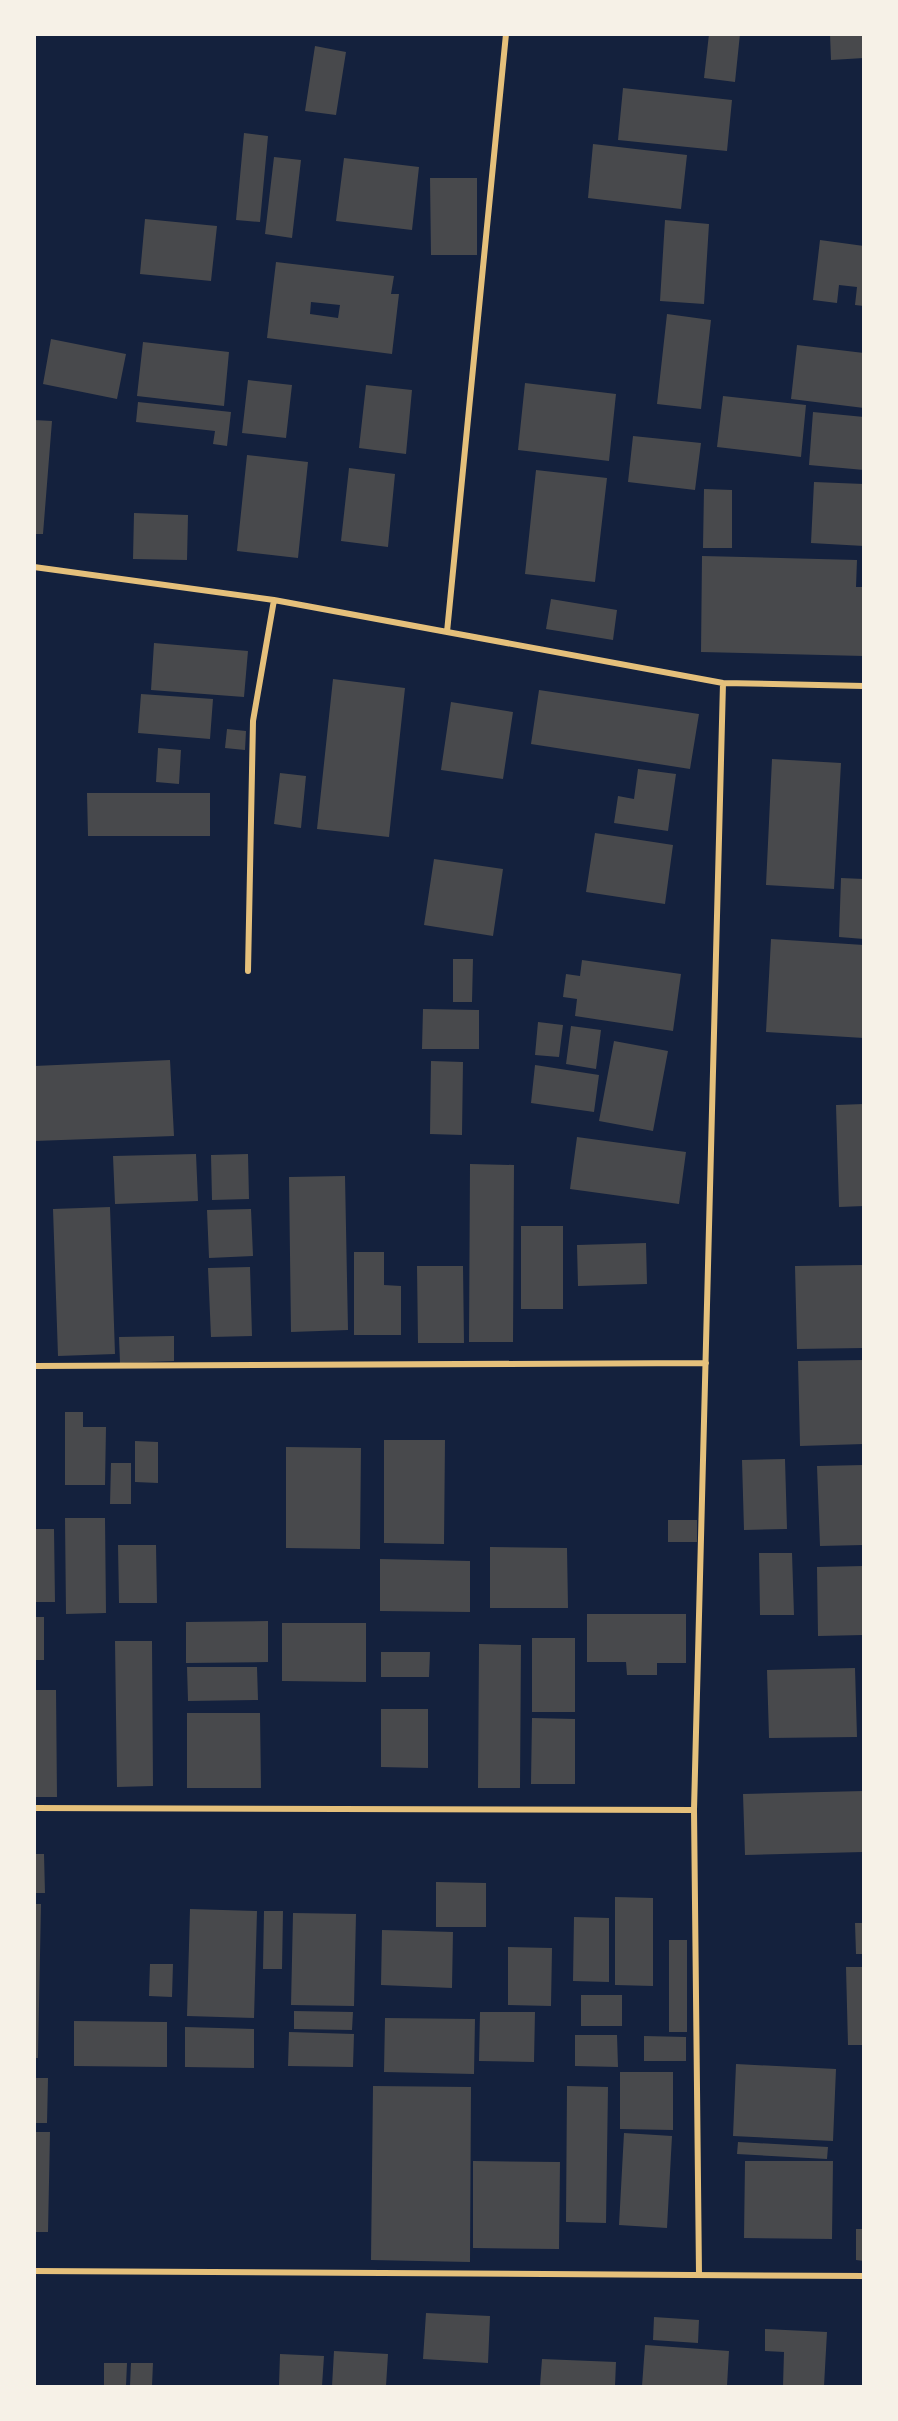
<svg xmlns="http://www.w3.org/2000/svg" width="898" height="2421" font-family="Literata,serif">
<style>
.building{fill:#48494c;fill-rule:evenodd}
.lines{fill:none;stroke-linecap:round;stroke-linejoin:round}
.minor{stroke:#e5c07b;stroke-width:6}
</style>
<rect width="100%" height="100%" fill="#14213d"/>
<!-- building -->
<path class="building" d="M 709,34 L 740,34 L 735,82 L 704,78 Z
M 830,34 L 864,34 L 864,58 L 831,60 Z
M 315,46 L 346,52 L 336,115 L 305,111 Z
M 623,88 L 732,100 L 727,151 L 618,140 Z
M 244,133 L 268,136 L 260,222 L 236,220 Z
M 593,144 L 687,155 L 681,209 L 588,198 Z
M 274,157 L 301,160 L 292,238 L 265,234 Z
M 344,158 L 419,167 L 412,230 L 336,221 Z
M 430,178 L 477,178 L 477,255 L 431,255 Z
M 145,219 L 217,226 L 211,281 L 140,274 Z
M 665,220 L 709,224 L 704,304 L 660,301 Z
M 820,240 L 864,246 L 864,306 L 855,305 L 857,287 L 839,285 L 837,303 L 813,300 Z
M 276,262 L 394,276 L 391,294 L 399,294 L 392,354 L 267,338 ZM 311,302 L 340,305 L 338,318 L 310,314 Z
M 667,314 L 711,320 L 701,409 L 657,404 Z
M 51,339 L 126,354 L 117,399 L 43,384 Z
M 143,342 L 229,352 L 224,406 L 137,396 Z
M 797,345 L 864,353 L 864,408 L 791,399 Z
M 248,380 L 292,385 L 286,438 L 242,433 Z
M 525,383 L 616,394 L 609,461 L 518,450 Z
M 366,385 L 412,390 L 406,454 L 359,448 Z
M 723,396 L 806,405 L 801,457 L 717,447 Z
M 138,402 L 231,412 L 227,446 L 213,444 L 215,431 L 136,422 Z
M 813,412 L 864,417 L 864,470 L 809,465 Z
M 34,420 L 52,421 L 43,534 L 34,534 Z
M 633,436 L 701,443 L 695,490 L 628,482 Z
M 247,455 L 308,462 L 298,558 L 237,551 Z
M 349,468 L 395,474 L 388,547 L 341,541 Z
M 536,470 L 607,478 L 595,582 L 525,574 Z
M 814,482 L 864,484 L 864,546 L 811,543 Z
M 704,489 L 732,490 L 732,548 L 703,548 Z
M 134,513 L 188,515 L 187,560 L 133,559 Z
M 702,556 L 857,560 L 856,587 L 864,587 L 864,656 L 701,652 Z
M 551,599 L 617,610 L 613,640 L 546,629 Z
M 154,643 L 248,651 L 244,697 L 151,690 Z
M 333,679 L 405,688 L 389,837 L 317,829 Z
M 539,690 L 699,714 L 690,769 L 531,744 Z
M 141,694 L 213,699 L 210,739 L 138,733 Z
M 451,702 L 513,712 L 503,779 L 441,770 Z
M 227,729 L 246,731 L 245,750 L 225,748 Z
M 158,748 L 181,750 L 179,784 L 156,782 Z
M 772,759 L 841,763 L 834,889 L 766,885 Z
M 638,769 L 676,774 L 668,831 L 614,823 L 618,796 L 634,799 Z
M 280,773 L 306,776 L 301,828 L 274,824 Z
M 87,793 L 210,793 L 210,836 L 88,836 Z
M 595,833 L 673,845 L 665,904 L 586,892 Z
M 434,859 L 503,869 L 493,936 L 424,925 Z
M 841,878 L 864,879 L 864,939 L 839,937 Z
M 771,939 L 864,945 L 864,1038 L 766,1032 Z
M 453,959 L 473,959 L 472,1002 L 453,1002 Z
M 582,960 L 681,974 L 673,1031 L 575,1016 L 577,999 L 563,997 L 566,974 L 580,976 Z
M 423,1009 L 479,1010 L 479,1049 L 422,1049 Z
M 538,1022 L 563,1025 L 559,1057 L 535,1055 Z
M 571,1026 L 601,1030 L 596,1069 L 566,1064 Z
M 614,1041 L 668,1051 L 653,1131 L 599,1121 Z
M 170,1060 L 174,1136 L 34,1141 L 34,1066 Z
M 431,1061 L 463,1062 L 462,1135 L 430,1134 Z
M 535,1065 L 599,1075 L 594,1112 L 531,1103 Z
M 864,1104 L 864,1206 L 839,1207 L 836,1105 Z
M 577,1137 L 686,1152 L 679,1204 L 570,1189 Z
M 196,1154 L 198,1201 L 115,1204 L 113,1156 Z
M 248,1154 L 249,1199 L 212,1200 L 211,1155 Z
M 470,1164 L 514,1165 L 513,1342 L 469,1342 Z
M 345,1176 L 348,1330 L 291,1332 L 289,1177 Z
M 110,1207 L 115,1354 L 58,1356 L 53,1209 Z
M 251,1209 L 253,1256 L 209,1258 L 207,1210 Z
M 521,1226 L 563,1226 L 563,1309 L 521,1309 Z
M 646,1243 L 647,1284 L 578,1286 L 577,1245 Z
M 354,1252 L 384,1252 L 384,1285 L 401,1286 L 401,1335 L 354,1335 Z
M 864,1265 L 864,1348 L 797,1349 L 795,1266 Z
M 417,1266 L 463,1266 L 464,1343 L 418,1343 Z
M 250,1267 L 252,1336 L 211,1337 L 208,1268 Z
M 174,1336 L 174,1361 L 120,1363 L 119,1337 Z
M 864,1360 L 864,1444 L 800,1446 L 798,1361 Z
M 65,1412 L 83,1412 L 83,1427 L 106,1427 L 105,1485 L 65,1485 Z
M 384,1440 L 445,1440 L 444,1544 L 384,1543 Z
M 135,1441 L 158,1442 L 158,1483 L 135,1482 Z
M 286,1447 L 361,1448 L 360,1549 L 286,1548 Z
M 785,1459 L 787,1529 L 744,1530 L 742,1460 Z
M 111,1463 L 131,1463 L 131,1504 L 110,1504 Z
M 864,1465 L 864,1545 L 820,1546 L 817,1466 Z
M 65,1518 L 105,1518 L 106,1613 L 66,1614 Z
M 668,1520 L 697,1520 L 697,1542 L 668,1542 Z
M 34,1529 L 54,1529 L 55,1602 L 34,1602 Z
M 118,1545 L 156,1545 L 157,1603 L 119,1603 Z
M 490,1547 L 567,1548 L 568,1608 L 490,1608 Z
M 759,1553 L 792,1553 L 794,1615 L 760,1615 Z
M 380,1559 L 470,1561 L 470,1612 L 380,1611 Z
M 864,1566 L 864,1635 L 818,1636 L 817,1567 Z
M 587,1614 L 686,1614 L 686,1663 L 657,1663 L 657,1675 L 627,1675 L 626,1662 L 587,1662 Z
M 34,1617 L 44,1617 L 44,1660 L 34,1660 Z
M 268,1621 L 268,1662 L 186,1663 L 186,1622 Z
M 282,1623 L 366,1623 L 366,1682 L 282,1681 Z
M 532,1638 L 575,1638 L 575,1712 L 532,1712 Z
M 115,1641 L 152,1641 L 153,1786 L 117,1787 Z
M 479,1644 L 521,1645 L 520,1788 L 478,1788 Z
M 381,1652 L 430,1652 L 429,1677 L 381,1677 Z
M 187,1667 L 257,1667 L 258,1700 L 188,1701 Z
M 855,1668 L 857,1737 L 769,1738 L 767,1670 Z
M 34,1690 L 56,1690 L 57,1797 L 35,1797 Z
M 381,1709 L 428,1709 L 428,1768 L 381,1767 Z
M 187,1713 L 260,1713 L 261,1788 L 187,1788 Z
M 532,1718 L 575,1719 L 575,1784 L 531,1784 Z
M 864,1791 L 864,1852 L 745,1855 L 743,1794 Z
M 34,1854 L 44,1854 L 45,1893 L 34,1893 Z
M 436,1882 L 486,1883 L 486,1927 L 436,1927 Z
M 615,1897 L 653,1898 L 653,1986 L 615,1985 Z
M 34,1904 L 41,1904 L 38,2058 L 34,2058 Z
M 190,1909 L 257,1911 L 254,2018 L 187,2016 Z
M 264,1911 L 283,1911 L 282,1969 L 263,1969 Z
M 293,1913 L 356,1914 L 354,2006 L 291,2005 Z
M 574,1917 L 609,1918 L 609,1982 L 573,1981 Z
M 855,1923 L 864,1923 L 864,1954 L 856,1954 Z
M 382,1930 L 453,1932 L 452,1988 L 381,1985 Z
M 669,1940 L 687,1940 L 687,2032 L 669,2032 Z
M 508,1947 L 552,1948 L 551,2006 L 508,2005 Z
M 150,1964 L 173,1964 L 172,1997 L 149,1996 Z
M 846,1967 L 864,1967 L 864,2045 L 848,2045 Z
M 581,1995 L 622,1995 L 622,2026 L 581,2026 Z
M 294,2011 L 353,2012 L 352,2030 L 294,2029 Z
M 480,2012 L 535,2012 L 534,2062 L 479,2061 Z
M 385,2018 L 475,2019 L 474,2074 L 384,2072 Z
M 74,2021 L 167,2022 L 167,2067 L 74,2066 Z
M 185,2027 L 254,2029 L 254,2068 L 185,2067 Z
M 289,2032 L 354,2034 L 353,2067 L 288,2066 Z
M 575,2035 L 617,2035 L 618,2067 L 575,2066 Z
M 644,2036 L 686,2037 L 686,2061 L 644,2061 Z
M 736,2064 L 836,2069 L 833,2141 L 733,2136 Z
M 620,2072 L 673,2072 L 673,2130 L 620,2129 Z
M 34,2078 L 48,2078 L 47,2123 L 34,2123 Z
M 373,2086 L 471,2087 L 470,2262 L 371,2260 Z
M 567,2086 L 608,2087 L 606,2223 L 566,2222 Z
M 34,2132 L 50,2132 L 48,2232 L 34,2232 Z
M 624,2133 L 672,2136 L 667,2228 L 619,2225 Z
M 738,2142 L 828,2147 L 827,2159 L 737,2154 Z
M 473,2161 L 560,2162 L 559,2249 L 473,2248 Z
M 745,2161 L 833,2161 L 832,2239 L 744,2238 Z
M 856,2229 L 864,2229 L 864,2261 L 856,2260 Z
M 426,2313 L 490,2316 L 488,2363 L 423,2359 Z
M 654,2317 L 699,2320 L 698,2343 L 653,2340 Z
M 765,2329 L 827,2332 L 824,2386 L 783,2386 L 784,2352 L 765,2351 Z
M 645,2345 L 729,2351 L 727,2386 L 642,2386 Z
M 334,2351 L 388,2354 L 386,2386 L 332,2386 Z
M 280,2354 L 324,2356 L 322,2386 L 279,2386 Z
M 542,2359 L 616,2362 L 615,2386 L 540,2386 Z
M 104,2363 L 127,2363 L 126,2386 L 104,2386 Z
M 131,2363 L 153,2363 L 152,2386 L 130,2386 Z"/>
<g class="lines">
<!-- minor -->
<path class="minor" d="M 34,567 L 274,600 L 723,683 L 864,686
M 447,632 L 506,34
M 248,971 L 253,721 L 274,600
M 34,1366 L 706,1363
M 34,1808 L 694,1810
M 34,2271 L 864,2276
M 699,2274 L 694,1810 L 723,683"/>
</g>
<!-- border -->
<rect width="898" height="2421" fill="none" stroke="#f6f1e7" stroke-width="72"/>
</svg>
